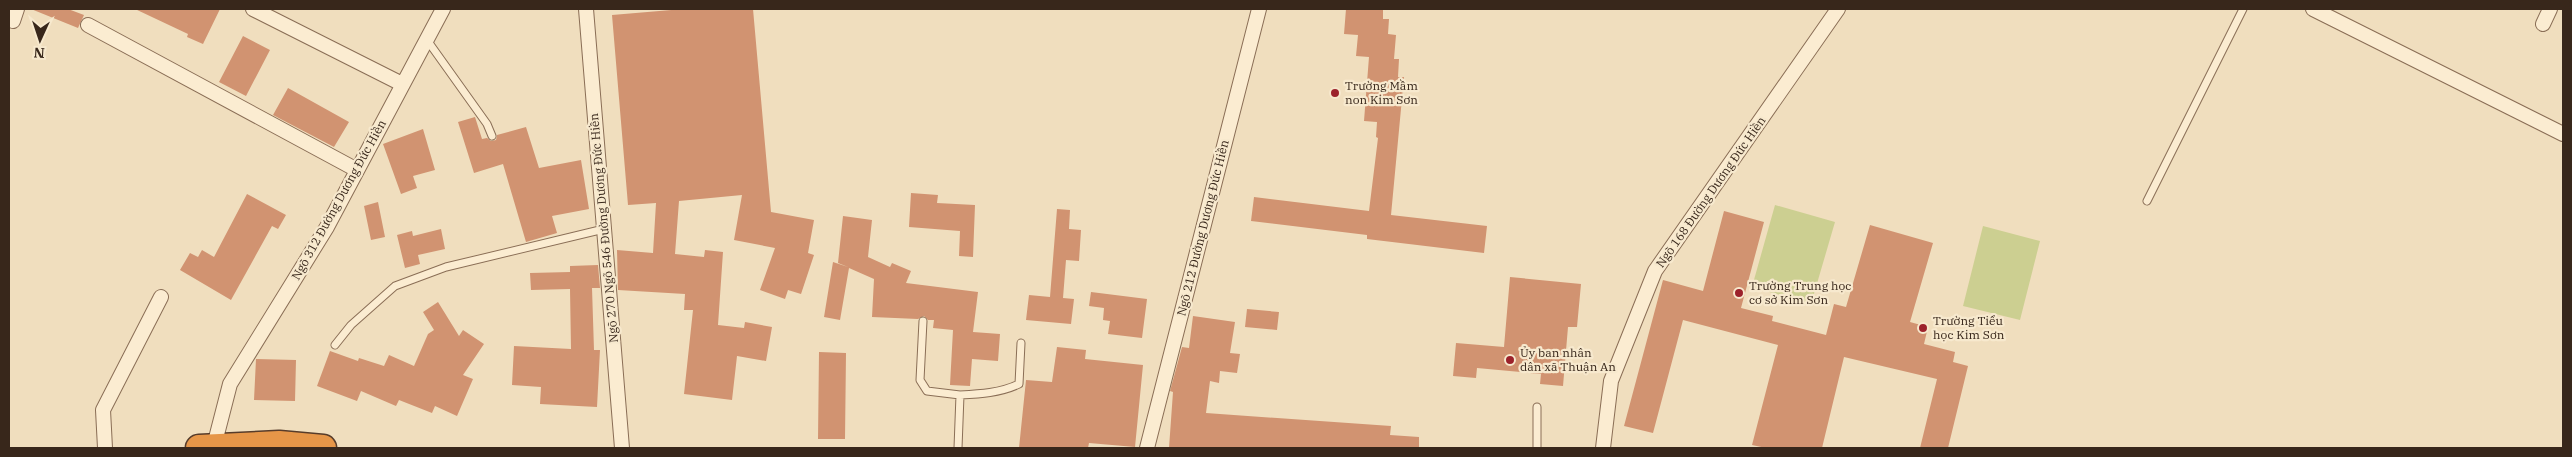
<svg xmlns="http://www.w3.org/2000/svg" width="2572" height="457" font-family="'IBM Plex Serif',serif">
<style>
.green{fill:#cccf91}
.building{fill:#d19371}
.lines{fill:none;stroke-linecap:round;stroke-linejoin:round}
.lane-casing{stroke:#8a6e56;stroke-width:9}
.street-casing{stroke:#8a6e56;stroke-width:16}
.highway-casing{stroke:#573c2a;stroke-width:29}
.lane{stroke:#fbecd1;stroke-width:7}
.street{stroke:#fbecd1;stroke-width:14}
.highway{stroke:#e69648;stroke-width:26}
.poi-dot{fill:#9c222b;stroke:#f7e9ce;stroke-width:2}
.labels{text-anchor:middle;stroke-width:4.5;stroke-linejoin:round;paint-order:stroke}
.poi-label{font-size:12px;fill:#38271b;stroke:#f7e9ce;text-anchor:start}
.street-label{font-size:12px;fill:#38271b;stroke:#f7e9ce}
</style>
<rect width="100%" height="100%" fill="#f0debe"/>
<!-- green -->
<path class="green" d="M 1775,205 L 1835,222 L 1811,304 L 1752,287 Z
M 1983,226 L 2040,241 L 2020,320 L 1963,306 Z"/>
<!-- building -->
<path class="building" d="M 31,9 L 68,9 L 84,15 L 78,28 Z
M 135,9 L 220,9 L 203,44 L 187,37 L 188,34 Z
M 683,9 L 753,9 L 771,212 L 814,220 L 808,253 L 814,255 L 801,294 L 788,290 L 785,299 L 760,290 L 775,248 L 734,240 L 742,195 L 679,201 L 675,254 L 704,257 L 705,250 L 723,252 L 718,325 L 744,328 L 745,322 L 772,327 L 766,361 L 737,356 L 732,400 L 684,394 L 693,310 L 684,310 L 685,294 L 618,290 L 617,250 L 653,253 L 656,203 L 628,205 L 612,15 Z
M 1346,9 L 1383,9 L 1383,19 L 1389,19 L 1388,34 L 1396,35 L 1394,59 L 1399,59 L 1398,77 L 1404,77 L 1391,215 L 1487,226 L 1484,253 L 1367,239 L 1367,235 L 1251,221 L 1254,197 L 1369,211 L 1378,138 L 1376,137 L 1377,122 L 1364,121 L 1369,57 L 1356,56 L 1358,35 L 1344,34 Z
M 243,36 L 270,50 L 246,96 L 219,82 Z
M 288,88 L 349,122 L 334,147 L 273,115 Z
M 475,117 L 482,139 L 487,138 L 491,141 L 496,140 L 497,135 L 526,127 L 539,168 L 581,160 L 589,209 L 552,216 L 557,233 L 526,242 L 503,164 L 474,173 L 458,122 Z
M 423,129 L 435,170 L 413,176 L 417,188 L 401,194 L 383,144 Z
M 911,193 L 938,195 L 937,203 L 975,205 L 973,257 L 959,256 L 960,231 L 909,227 Z
M 247,194 L 286,215 L 278,229 L 272,226 L 231,300 L 180,270 L 190,253 L 198,257 L 202,250 L 214,257 Z
M 378,202 L 385,237 L 371,240 L 364,206 Z
M 1057,209 L 1070,210 L 1069,229 L 1081,230 L 1079,261 L 1066,260 L 1063,298 L 1074,299 L 1071,324 L 1026,320 L 1029,295 L 1050,297 Z
M 1724,211 L 1764,222 L 1741,308 L 1773,316 L 1772,321 L 1826,335 L 1834,304 L 1846,307 L 1870,225 L 1933,243 L 1910,322 L 1928,327 L 1924,344 L 1955,352 L 1953,362 L 1968,366 L 1948,448 L 1920,448 L 1937,379 L 1844,357 L 1822,448 L 1766,448 L 1752,445 L 1778,345 L 1683,320 L 1653,433 L 1624,426 L 1663,280 L 1703,291 Z
M 843,216 L 872,220 L 868,257 L 890,267 L 892,263 L 911,271 L 906,283 L 978,292 L 973,332 L 1000,334 L 998,361 L 972,359 L 970,386 L 950,385 L 953,330 L 933,328 L 934,320 L 928,320 L 924,316 L 918,319 L 872,317 L 874,279 L 849,268 L 840,320 L 824,317 L 833,262 L 848,267 L 838,263 Z
M 441,229 L 445,249 L 418,255 L 420,264 L 405,268 L 397,235 L 412,231 L 413,236 Z
M 598,265 L 600,288 L 592,288 L 594,350 L 600,350 L 597,407 L 540,404 L 541,387 L 512,385 L 514,346 L 571,349 L 570,289 L 531,290 L 530,273 L 570,272 L 570,266 Z
M 1510,277 L 1581,284 L 1577,327 L 1568,327 L 1563,386 L 1540,384 L 1541,374 L 1477,368 L 1476,378 L 1453,376 L 1456,343 L 1504,347 Z
M 1091,292 L 1147,299 L 1142,338 L 1108,334 L 1110,321 L 1103,320 L 1104,308 L 1089,306 Z
M 438,302 L 459,336 L 463,330 L 484,344 L 463,375 L 473,379 L 457,416 L 435,406 L 432,413 L 399,400 L 396,406 L 361,391 L 357,401 L 317,386 L 330,351 L 358,361 L 359,358 L 384,366 L 389,355 L 414,366 L 428,334 L 434,330 L 423,312 Z
M 1247,309 L 1279,312 L 1277,330 L 1245,327 Z
M 1193,316 L 1235,322 L 1230,353 L 1240,354 L 1237,373 L 1220,371 L 1219,383 L 1210,381 L 1206,413 L 1391,426 L 1390,435 L 1419,437 L 1419,448 L 1169,448 L 1173,392 L 1170,391 L 1182,347 L 1189,348 Z
M 1057,347 L 1086,350 L 1085,359 L 1143,365 L 1135,447 L 1089,443 L 1088,448 L 1019,448 L 1026,380 L 1052,382 Z
M 819,352 L 846,353 L 845,439 L 818,439 Z
M 256,359 L 296,360 L 295,401 L 254,400 Z"/>
<g class="lines">
<defs>
<path id="lane" d="M 427,40 L 487,124 L 492,136
M 2147,201 L 2243,9
M 923,321 L 920,380 L 927,391 L 960,395 L 958,448
M 335,345 L 351,325 L 395,286 L 446,267 L 604,229
M 960,395 C 980,394 1000,393 1019,384 L 1021,343
M 1537,407 L 1537,448"/>
<path id="street" d="M 253,9 L 402,84
M 586,9 L 622,448
M 2313,9 L 2563,134
M 13,21 L 17,9
M 2543,24 L 2550,9
M 88,25 L 357,170
M 214,446 L 230,384 L 327,227 L 443,9
M 105,448 L 103,410 L 161,297
M 1147,448 L 1259,9
M 1603,448 L 1611,381 L 1655,271 L 1838,9"/>
<path id="highway" d="M 199,448 L 279,444 L 323,448"/>
</defs>
<!-- lane casing -->
<use href="#lane" class="lane-casing"/>
<!-- street casing -->
<use href="#street" class="street-casing"/>
<!-- highway casing -->
<use href="#highway" class="highway-casing"/>
<!-- lane -->
<use href="#lane" class="lane"/>
<!-- street -->
<use href="#street" class="street"/>
<!-- highway -->
<use href="#highway" class="highway"/>
</g>
<!-- markers -->
<g class="poi-dot">
<circle cx="1335" cy="93" r="5"/>
<circle cx="1739" cy="293" r="5"/>
<circle cx="1923" cy="328" r="5"/>
<circle cx="1510" cy="360" r="5"/>
</g>
<g class="labels">
<!-- poi labels -->
<g class="poi-label">
<text x="1345" y="90">Trường Mầm<tspan x="1345" dy="14">non Kim Sơn</tspan></text>
<text x="1749" y="290">Trường Trung học<tspan x="1749" dy="14">cơ sở Kim Sơn</tspan></text>
<text x="1933" y="325">Trường Tiểu<tspan x="1933" dy="14">học Kim Sơn</tspan></text>
<text x="1520" y="357">Ủy ban nhân<tspan x="1520" dy="14">dân xã Thuận An</tspan></text>
</g>
<!-- street labels -->
<g class="street-label">
<text transform="translate(1711 192) rotate(-55)" y="4">Ngõ 168 Đường Dương Đức Hiền</text>
<text transform="translate(339 200) rotate(-61)" y="4">Ngõ 312 Đường Dương Đức Hiền</text>
<text transform="translate(604 228) rotate(-95)" y="4">Ngõ 270 Ngõ 546 Đường Dương Đức Hiền</text>
<text transform="translate(1203 228) rotate(-76)" y="4">Ngõ 212 Đường Dương Đức Hiền</text>
</g>
</g>
<!-- border -->
<rect width="2572" height="457" fill="none" stroke="#38271b" stroke-width="20"/>
<!-- north arrow -->
<g transform="translate(40 40) rotate(183)" stroke="#f7e9ce" stroke-width="4" paint-order="stroke">
<path d="M0-4L9 19L0 12L-9 19Z" fill="#38271b"/>
<text y="-8" font-size="14" font-weight="bold" text-anchor="middle" fill="#38271b">N</text>
</g>
</svg>
